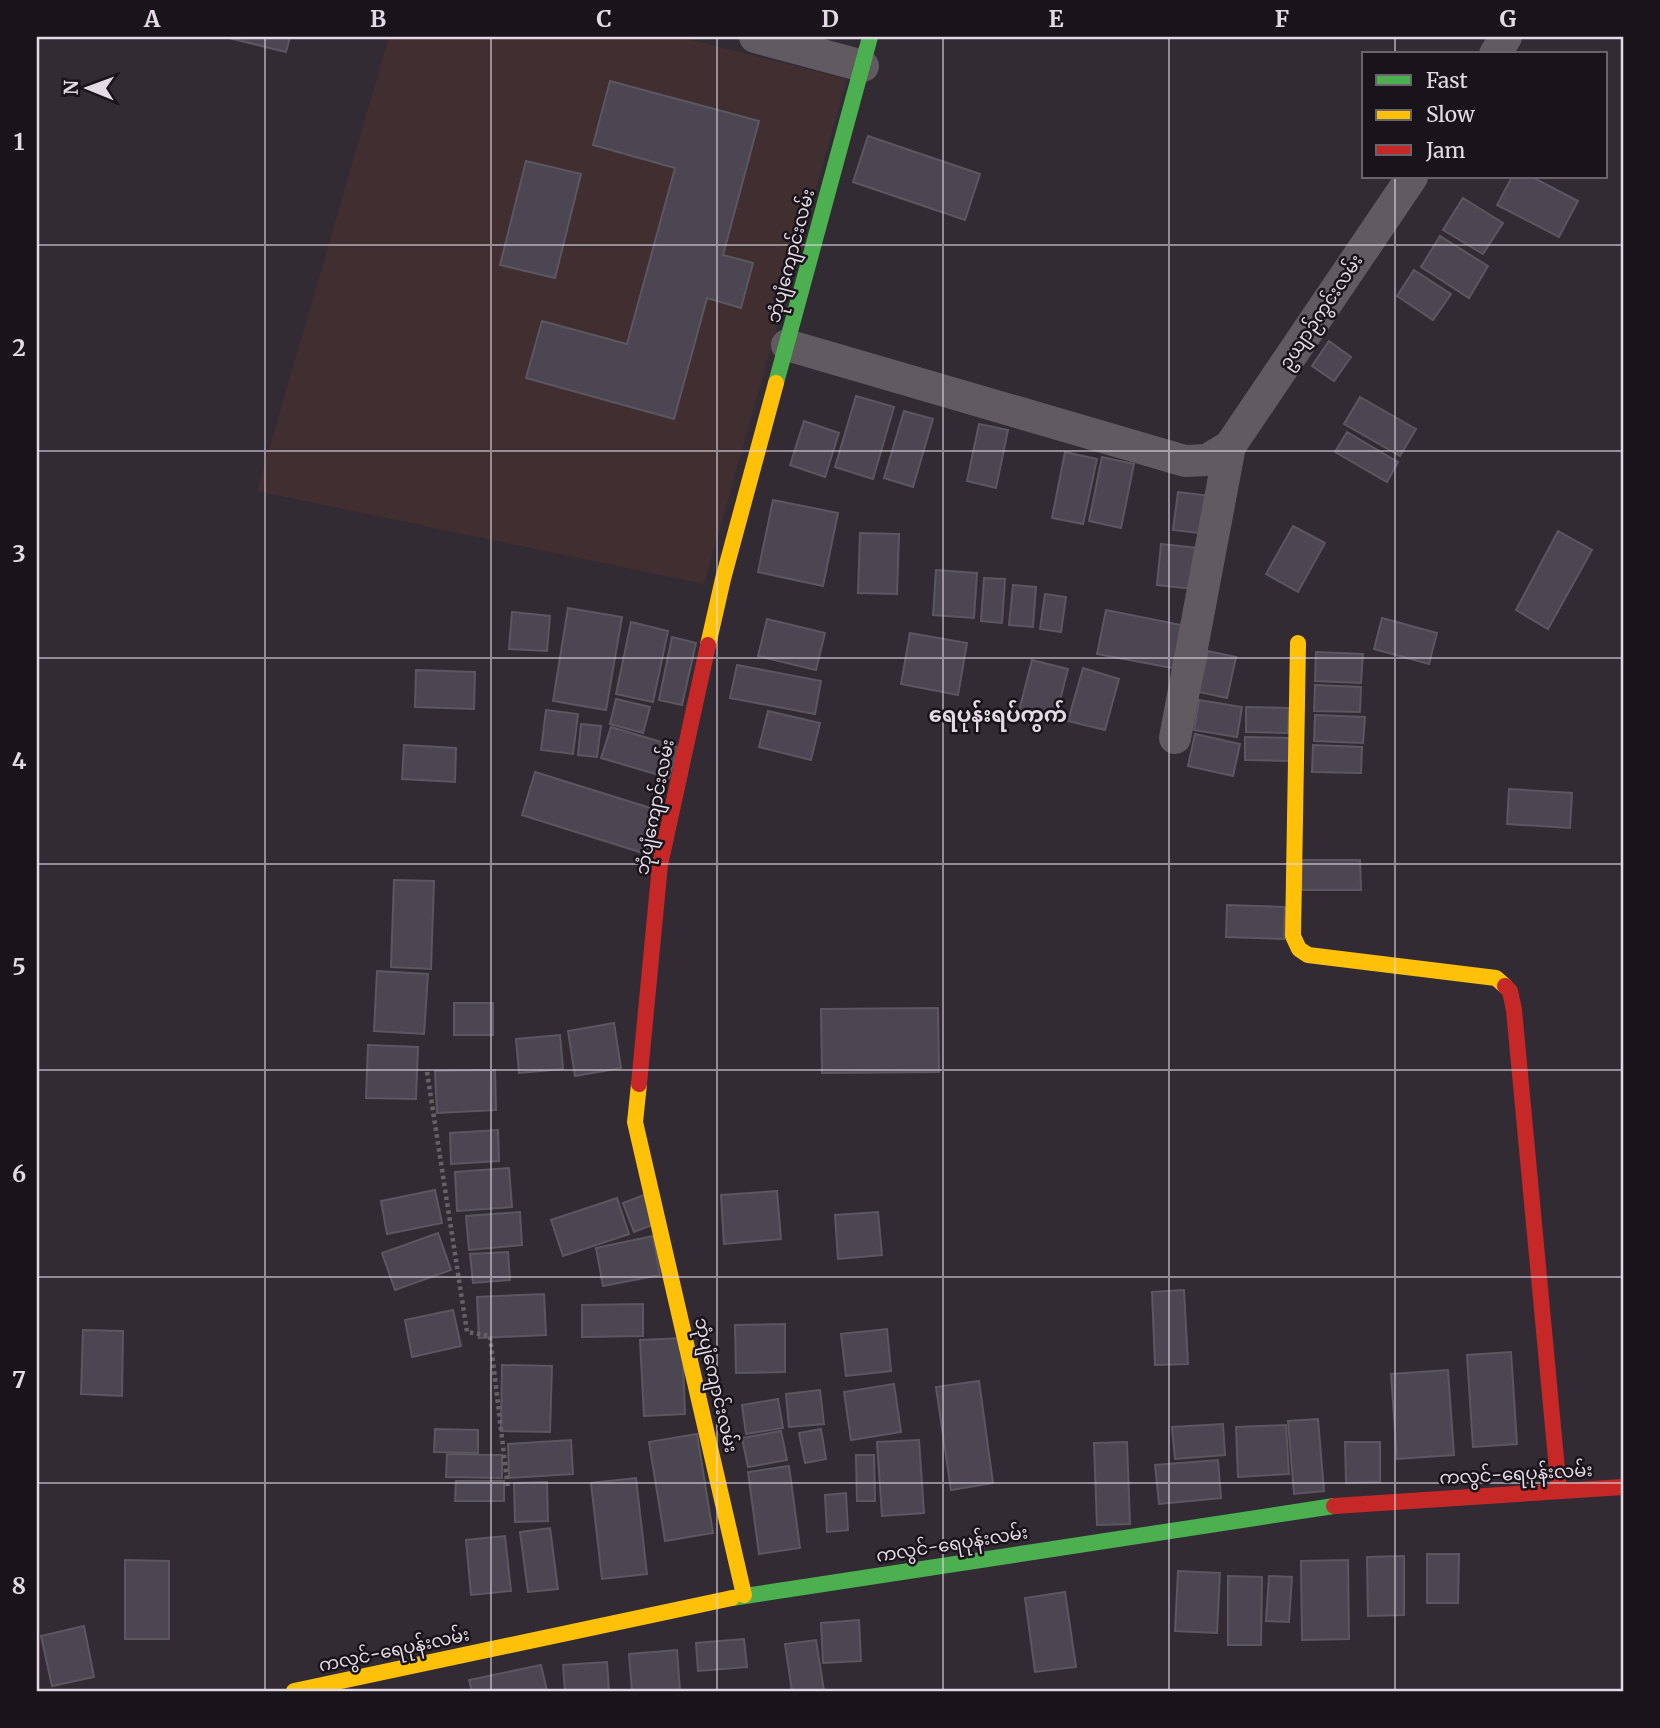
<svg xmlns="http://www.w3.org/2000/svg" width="1660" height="1728" font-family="Merriweather,'Noto Sans Myanmar',serif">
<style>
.education{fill:#412e31}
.building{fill:#4b4652;stroke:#5b5760;stroke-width:2}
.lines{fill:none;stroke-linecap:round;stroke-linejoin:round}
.path{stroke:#676167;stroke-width:4.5;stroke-dasharray:3.5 3.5;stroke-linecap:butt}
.street{stroke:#615b61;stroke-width:32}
.fast{stroke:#4caf50;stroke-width:16}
.slow{stroke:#ffc107;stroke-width:16}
.jam{stroke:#c62828;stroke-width:16}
.grid{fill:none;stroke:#e3dae5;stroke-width:2;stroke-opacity:0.55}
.labels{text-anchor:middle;stroke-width:5;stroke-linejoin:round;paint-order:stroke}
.street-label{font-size:18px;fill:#e3dae5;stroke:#19131a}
.quarter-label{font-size:21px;font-weight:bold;fill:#e3dae5;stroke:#19131a}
.neatline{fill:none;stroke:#e3dae5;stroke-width:2.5}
.grid-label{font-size:23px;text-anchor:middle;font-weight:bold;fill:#e3dae5}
</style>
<rect width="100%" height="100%" fill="#322b34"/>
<!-- education -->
<path class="education" d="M 389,37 L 680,37 L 847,79 L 704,584 L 257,491 Z"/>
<!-- building -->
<path class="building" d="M 225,37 L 290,37 L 286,52 Z
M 610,81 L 759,121 L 723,255 L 753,263 L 741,308 L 707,298 L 674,419 L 526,378 L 542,321 L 627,344 L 675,168 L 593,145 Z
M 868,136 L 980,174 L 965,220 L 853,182 Z
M 526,161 L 581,174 L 555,278 L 500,265 Z
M 1512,177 L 1532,177 L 1578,201 L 1559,237 L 1497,205 Z
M 1463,198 L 1503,223 L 1483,254 L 1443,230 Z
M 1440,236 L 1488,266 L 1469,298 L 1421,267 Z
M 1414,270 L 1451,294 L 1433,320 L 1397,296 Z
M 1329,341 L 1351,357 L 1334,381 L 1312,366 Z
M 856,396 L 894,407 L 873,479 L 835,467 Z
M 1360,397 L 1416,429 L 1400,456 L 1344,424 Z
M 904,411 L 933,419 L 913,487 L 884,478 Z
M 804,421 L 839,433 L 825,477 L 790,465 Z
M 979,424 L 1008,430 L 996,488 L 967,481 Z
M 1347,432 L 1398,462 L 1387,482 L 1335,452 Z
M 1065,452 L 1097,459 L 1083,524 L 1052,518 Z
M 1102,457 L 1134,464 L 1121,528 L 1089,521 Z
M 1178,492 L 1212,496 L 1207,534 L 1173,530 Z
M 773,500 L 838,513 L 823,586 L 758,572 Z
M 1293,526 L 1325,543 L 1298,592 L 1266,574 Z
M 1558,531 L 1592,550 L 1548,629 L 1516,610 Z
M 860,533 L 899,534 L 897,594 L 858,593 Z
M 1161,544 L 1198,548 L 1194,589 L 1157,585 Z
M 936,570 L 977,573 L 974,618 L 933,615 Z
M 984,578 L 1005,579 L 1002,623 L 981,621 Z
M 1013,585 L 1036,587 L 1033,627 L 1009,625 Z
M 1045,594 L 1066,597 L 1061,632 L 1040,629 Z
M 568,608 L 622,617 L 606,710 L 553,701 Z
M 1106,610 L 1186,626 L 1178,669 L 1097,654 Z
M 512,612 L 550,616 L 547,651 L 509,649 Z
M 1382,618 L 1437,633 L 1429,664 L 1374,649 Z
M 767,619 L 825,633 L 816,670 L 758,656 Z
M 631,622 L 668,631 L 653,702 L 616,694 Z
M 910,633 L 967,643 L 958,695 L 901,684 Z
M 672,637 L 696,643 L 682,705 L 659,700 Z
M 1208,651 L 1236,657 L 1227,698 L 1199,692 Z
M 1316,652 L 1363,654 L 1361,683 L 1315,681 Z
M 1032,660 L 1068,669 L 1055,720 L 1019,711 Z
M 737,665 L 821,681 L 815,714 L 730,698 Z
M 1083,668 L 1119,679 L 1105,730 L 1068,721 Z
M 416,670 L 475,672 L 474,709 L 415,707 Z
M 1315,685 L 1361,687 L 1360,712 L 1314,711 Z
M 616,699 L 650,707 L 643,733 L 610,724 Z
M 1199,700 L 1242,707 L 1237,737 L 1194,730 Z
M 1246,707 L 1289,708 L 1288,733 L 1246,732 Z
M 546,710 L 578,714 L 573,754 L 541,750 Z
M 768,711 L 820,723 L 811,760 L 759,747 Z
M 1315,715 L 1365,717 L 1363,743 L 1314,741 Z
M 581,724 L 601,726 L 597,757 L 578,755 Z
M 611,727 L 678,747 L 669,778 L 601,758 Z
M 1195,734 L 1240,744 L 1233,776 L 1188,766 Z
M 1245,737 L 1289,738 L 1289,761 L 1245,760 Z
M 404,745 L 456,748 L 455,782 L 402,779 Z
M 1313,745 L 1362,747 L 1361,773 L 1312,772 Z
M 535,772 L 660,811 L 646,854 L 522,815 Z
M 1509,789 L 1572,793 L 1570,828 L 1507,824 Z
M 1302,860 L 1360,860 L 1361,890 L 1302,890 Z
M 394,880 L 434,881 L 431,969 L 391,967 Z
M 1227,905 L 1285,907 L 1284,939 L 1226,937 Z
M 377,971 L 428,974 L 424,1034 L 374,1031 Z
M 454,1003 L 493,1003 L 493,1035 L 454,1035 Z
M 938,1008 L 939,1072 L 822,1073 L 821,1009 Z
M 614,1023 L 621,1068 L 575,1076 L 568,1031 Z
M 560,1035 L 563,1069 L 519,1073 L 516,1039 Z
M 368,1045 L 418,1047 L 416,1099 L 366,1098 Z
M 495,1070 L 496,1110 L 437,1113 L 435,1071 Z
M 498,1130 L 499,1161 L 451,1164 L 450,1133 Z
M 509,1168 L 512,1207 L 457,1211 L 455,1172 Z
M 435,1190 L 442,1223 L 387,1234 L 381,1201 Z
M 777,1191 L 781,1239 L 724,1244 L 721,1195 Z
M 644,1195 L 655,1224 L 634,1232 L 623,1203 Z
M 617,1198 L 629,1234 L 563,1256 L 551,1220 Z
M 520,1212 L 522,1245 L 469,1250 L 466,1216 Z
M 878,1212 L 882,1255 L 838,1259 L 835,1215 Z
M 438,1233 L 451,1270 L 395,1290 L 382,1253 Z
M 653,1236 L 660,1275 L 603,1286 L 596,1248 Z
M 508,1252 L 510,1280 L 473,1283 L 470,1254 Z
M 1184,1290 L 1188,1364 L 1155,1365 L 1152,1292 Z
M 544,1294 L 546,1335 L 479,1338 L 477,1297 Z
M 643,1304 L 643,1336 L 582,1337 L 582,1305 Z
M 453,1310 L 461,1346 L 412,1357 L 405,1320 Z
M 785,1324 L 785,1372 L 736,1373 L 735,1325 Z
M 887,1329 L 891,1371 L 846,1376 L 841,1334 Z
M 83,1330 L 123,1331 L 122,1396 L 81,1394 Z
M 682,1338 L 685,1414 L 644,1416 L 640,1340 Z
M 1511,1352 L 1517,1444 L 1473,1447 L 1467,1355 Z
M 502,1365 L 552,1366 L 550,1432 L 501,1431 Z
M 1448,1370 L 1454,1455 L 1397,1459 L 1391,1374 Z
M 979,1381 L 993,1483 L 951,1490 L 936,1387 Z
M 894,1384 L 901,1432 L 851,1440 L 844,1392 Z
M 820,1390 L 824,1424 L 789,1427 L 786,1394 Z
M 778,1399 L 783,1428 L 746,1434 L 742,1405 Z
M 1318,1419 L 1324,1491 L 1294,1494 L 1288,1421 Z
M 1223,1424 L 1225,1455 L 1175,1459 L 1172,1427 Z
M 1286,1425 L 1289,1474 L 1238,1477 L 1236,1427 Z
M 435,1429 L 478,1430 L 478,1453 L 434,1452 Z
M 821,1429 L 826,1459 L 805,1463 L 799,1433 Z
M 781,1431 L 787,1460 L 748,1467 L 742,1438 Z
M 697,1434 L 713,1533 L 665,1541 L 649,1442 Z
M 571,1440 L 573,1474 L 509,1478 L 508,1444 Z
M 919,1440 L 924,1513 L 882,1516 L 877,1442 Z
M 1127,1442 L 1130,1524 L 1097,1525 L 1094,1443 Z
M 1345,1442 L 1380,1442 L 1380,1482 L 1346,1483 Z
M 447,1454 L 502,1455 L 502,1478 L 446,1477 Z
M 856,1455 L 874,1455 L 875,1501 L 857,1501 Z
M 1218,1460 L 1221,1498 L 1159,1504 L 1155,1465 Z
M 789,1466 L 800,1548 L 759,1554 L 748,1472 Z
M 636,1478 L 647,1574 L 602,1579 L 591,1483 Z
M 456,1481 L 504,1481 L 504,1501 L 455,1501 Z
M 547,1482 L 548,1521 L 515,1522 L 514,1483 Z
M 846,1493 L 848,1530 L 827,1532 L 825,1495 Z
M 550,1528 L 558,1589 L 528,1592 L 520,1532 Z
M 505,1536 L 511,1591 L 471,1595 L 466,1540 Z
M 1427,1554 L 1459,1554 L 1458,1603 L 1427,1603 Z
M 1404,1556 L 1404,1615 L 1368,1616 L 1367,1557 Z
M 125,1560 L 169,1561 L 169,1639 L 125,1639 Z
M 1348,1560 L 1349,1639 L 1302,1640 L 1301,1561 Z
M 1178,1571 L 1220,1573 L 1217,1633 L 1175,1631 Z
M 1228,1576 L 1262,1577 L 1261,1645 L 1228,1645 Z
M 1269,1576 L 1292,1577 L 1289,1622 L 1266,1621 Z
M 1065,1592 L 1076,1667 L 1035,1672 L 1025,1598 Z
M 859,1620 L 861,1661 L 823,1663 L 821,1623 Z
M 84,1626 L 94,1677 L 52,1686 L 41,1636 Z
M 744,1639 L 747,1667 L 698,1671 L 696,1643 Z
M 816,1640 L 824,1691 L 792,1691 L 785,1644 Z
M 677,1650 L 680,1691 L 632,1691 L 629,1654 Z
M 607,1662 L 609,1691 L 565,1691 L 563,1665 Z
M 541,1665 L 547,1691 L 472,1691 L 469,1680 Z"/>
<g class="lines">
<!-- path -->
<path class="path" d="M 427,1072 L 467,1332 L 490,1336 L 508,1489"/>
<!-- street -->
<path class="street" d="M 755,37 L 863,66
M 1495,54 L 1506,37
M 787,345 L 1185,461 L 1207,460 L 1230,446
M 1175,738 L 1230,446 L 1412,177"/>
<!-- fast -->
<path class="fast" d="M 776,383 L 870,37
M 732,1598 L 1334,1506"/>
<!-- slow -->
<path class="slow" d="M 1298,643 L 1293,936 L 1299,949 L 1308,955 L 1496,978 L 1505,986
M 708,645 L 723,579 L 776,383
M 639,1084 L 635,1122 L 744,1595
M 294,1691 L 732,1598"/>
<!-- jam -->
<path class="jam" d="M 1505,986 L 1510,991 L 1514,1010 L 1559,1491
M 639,1084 L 660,865 L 708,645
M 1334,1506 L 1623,1487"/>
</g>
<!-- grid -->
<path class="grid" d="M 265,37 L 265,1691M 491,37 L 491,1691M 717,37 L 717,1691M 943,37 L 943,1691M 1169,37 L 1169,1691M 1395,37 L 1395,54M 1395,177 L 1395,1691M 37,245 L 1623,245M 37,451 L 1623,451M 37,658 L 1623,658M 37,864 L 1623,864M 37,1070 L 1623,1070M 37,1277 L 1623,1277M 37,1483 L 1623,1483"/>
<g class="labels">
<!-- street labels -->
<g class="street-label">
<text transform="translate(791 256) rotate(-75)" y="6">ဘုံပျံကျောင်းလမ်း</text>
<text transform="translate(1321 312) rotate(-56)" y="6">ဥယျာဉ်ကွင်းလမ်း</text>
<text transform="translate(655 807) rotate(-79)" y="6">ဘုံပျံကျောင်းလမ်း</text>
<text transform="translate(716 1385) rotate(77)" y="6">ဘုံပျံကျောင်းလမ်း</text>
<text transform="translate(1516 1474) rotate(-3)" y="6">ကလွင်-ရေပုန်းလမ်း</text>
<text transform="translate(952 1544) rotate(-9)" y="6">ကလွင်-ရေပုန်းလမ်း</text>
<text transform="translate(394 1650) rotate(-12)" y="6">ကလွင်-ရေပုန်းလမ်း</text>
</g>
<!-- quarter labels -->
<g class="quarter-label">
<text x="998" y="722">ရေပုန်းရပ်ကွက်</text>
</g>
</g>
<!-- border -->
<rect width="1660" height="1728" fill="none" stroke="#19131a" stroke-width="77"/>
<!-- legend -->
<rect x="1362" y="52" width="245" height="126" fill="#19131a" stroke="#6a636b" stroke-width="2"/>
<rect x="1376" y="75" width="35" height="10" fill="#4caf50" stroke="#6a636b" stroke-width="2"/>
<text x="1426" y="88" font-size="21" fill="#e3dae5">Fast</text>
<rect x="1376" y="110" width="35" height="10" fill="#ffc107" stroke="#6a636b" stroke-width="2"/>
<text x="1426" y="122" font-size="21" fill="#e3dae5">Slow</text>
<rect x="1376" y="145" width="35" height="10" fill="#c62828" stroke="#6a636b" stroke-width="2"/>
<text x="1426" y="158" font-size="21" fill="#e3dae5">Jam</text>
<!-- north arrow -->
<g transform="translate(88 88) rotate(271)" stroke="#19131a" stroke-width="5" paint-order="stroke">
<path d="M0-5L12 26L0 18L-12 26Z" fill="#e3dae5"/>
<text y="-10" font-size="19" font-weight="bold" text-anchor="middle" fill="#e3dae5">N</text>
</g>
<rect x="38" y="38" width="1584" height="1652" class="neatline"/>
<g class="grid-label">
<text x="152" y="27">A</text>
<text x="378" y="27">B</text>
<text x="604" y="27">C</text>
<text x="830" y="27">D</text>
<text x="1056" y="27">E</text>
<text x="1282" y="27">F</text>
<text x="1508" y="27">G</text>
<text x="19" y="150">1</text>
<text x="19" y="356">2</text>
<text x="19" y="562">3</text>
<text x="19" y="769">4</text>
<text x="19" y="975">5</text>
<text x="19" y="1182">6</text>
<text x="19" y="1388">7</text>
<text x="19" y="1594">8</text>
</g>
</svg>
